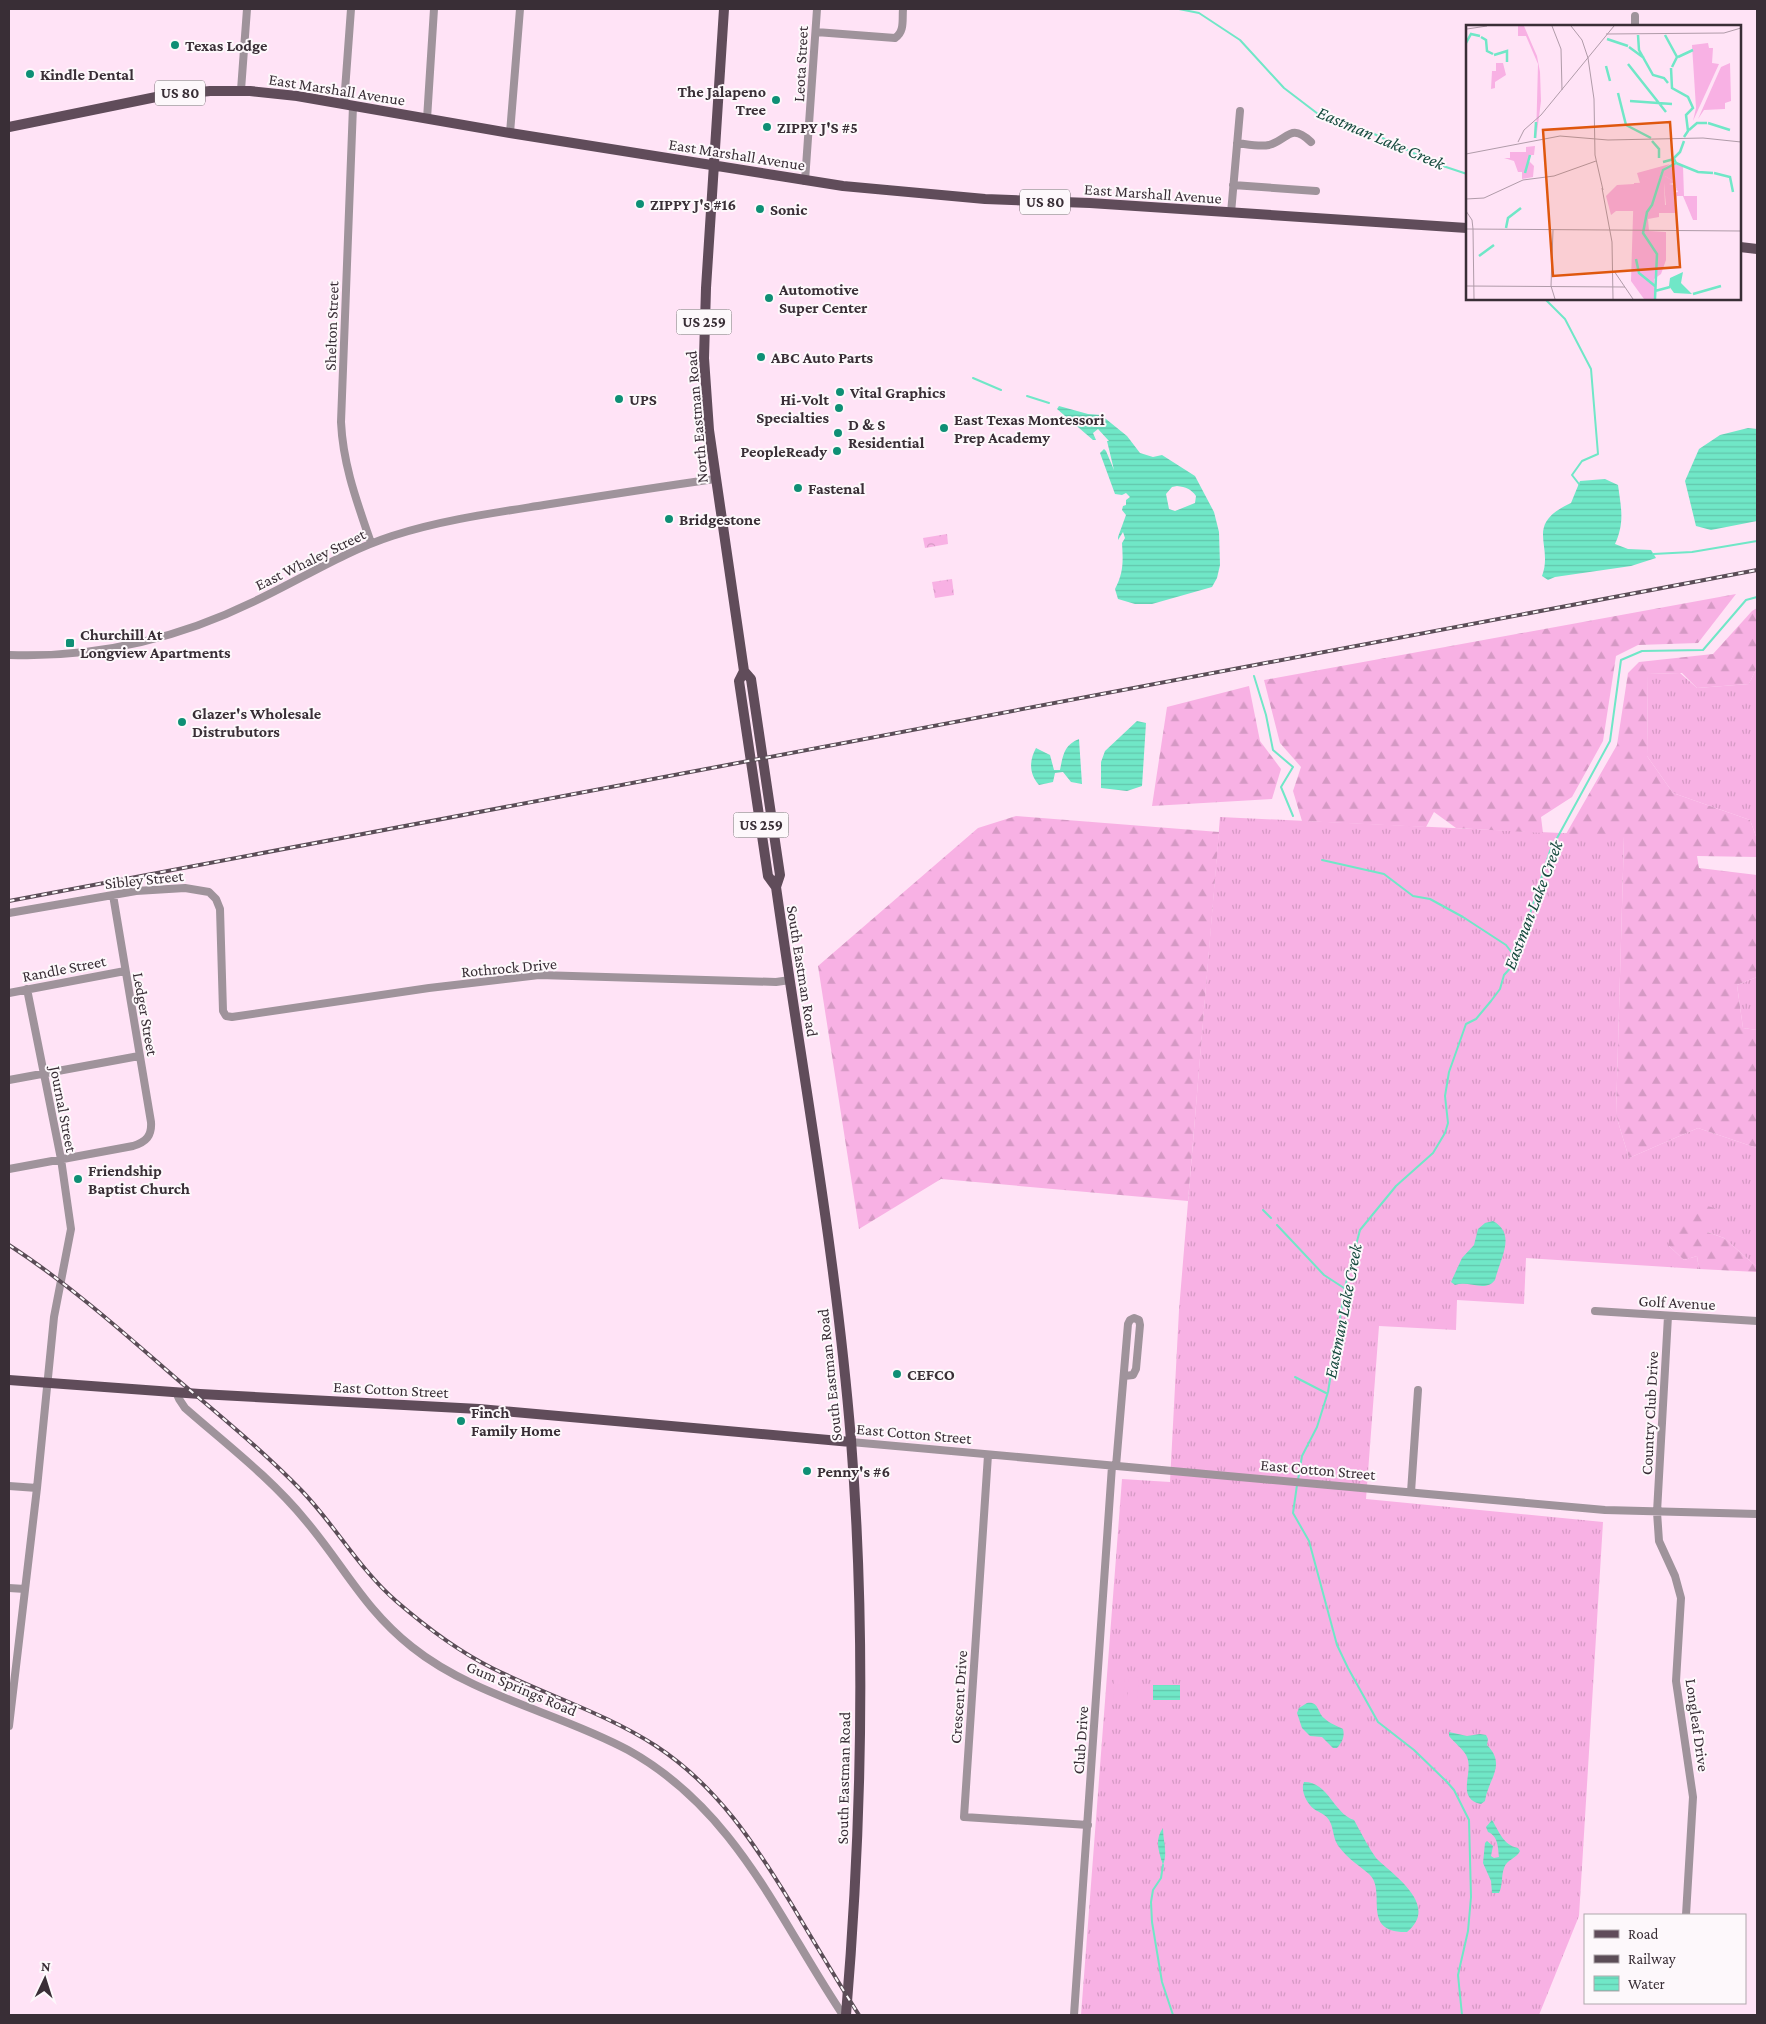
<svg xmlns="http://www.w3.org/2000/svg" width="1766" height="2024" font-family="'Crimson Pro',serif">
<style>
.grass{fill:url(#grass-tufts)}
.forest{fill:url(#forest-firs)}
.park{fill:url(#park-crowns)}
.pitch{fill:#f8b1e4}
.water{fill:url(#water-rules);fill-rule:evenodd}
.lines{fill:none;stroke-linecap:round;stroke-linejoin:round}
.stream{stroke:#70e7c7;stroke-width:2}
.minor{stroke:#9f939b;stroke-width:8}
.major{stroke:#604c5a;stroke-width:10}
.rail-casing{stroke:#5b4d57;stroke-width:4}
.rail{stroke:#fdf8fb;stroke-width:2;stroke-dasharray:5.5;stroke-linecap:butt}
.poi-dot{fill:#0e8f75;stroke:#fdf8fb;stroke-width:2}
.labels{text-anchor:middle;stroke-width:4;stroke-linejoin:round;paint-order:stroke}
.shield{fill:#fdf8fb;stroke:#746b71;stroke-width:1}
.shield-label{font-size:15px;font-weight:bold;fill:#392e36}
.poi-label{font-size:16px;font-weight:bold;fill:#392e36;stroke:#fdf8fb;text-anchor:start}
.street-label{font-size:16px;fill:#392e36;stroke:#fdf8fb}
.water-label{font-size:18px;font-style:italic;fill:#15493d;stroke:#fdf8fb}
.inset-river{fill:none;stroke:#70e7c7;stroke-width:2.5}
.inset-road{fill:none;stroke:#b09ba9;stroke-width:1}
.view{fill:#df570e;fill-opacity:0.15;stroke:#df570e;stroke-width:2.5}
.inset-edge{fill:none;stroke:#392e36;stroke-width:2.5}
</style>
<defs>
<pattern id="grass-tufts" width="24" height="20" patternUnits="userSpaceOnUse" patternTransform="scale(1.25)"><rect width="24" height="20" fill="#f8b1e4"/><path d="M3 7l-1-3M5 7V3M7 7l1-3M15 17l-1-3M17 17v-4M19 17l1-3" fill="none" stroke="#d599c4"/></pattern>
<pattern id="forest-firs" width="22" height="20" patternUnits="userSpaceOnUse" patternTransform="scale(1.25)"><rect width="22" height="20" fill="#f8b1e4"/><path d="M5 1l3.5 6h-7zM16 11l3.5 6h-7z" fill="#d599c4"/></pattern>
<pattern id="park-crowns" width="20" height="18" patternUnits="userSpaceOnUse" patternTransform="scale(1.25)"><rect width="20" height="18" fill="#f8b1e4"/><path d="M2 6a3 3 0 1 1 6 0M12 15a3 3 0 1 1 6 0" fill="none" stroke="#d599c4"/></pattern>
<pattern id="water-rules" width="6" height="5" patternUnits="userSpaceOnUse" patternTransform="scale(1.25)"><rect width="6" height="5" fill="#70e7c7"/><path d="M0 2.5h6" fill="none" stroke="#62c6ac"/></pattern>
</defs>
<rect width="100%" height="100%" fill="#ffe3f6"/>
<!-- grass -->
<path class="grass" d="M 1757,667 L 1757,839 L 1750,820 L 1673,793 L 1647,756 L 1648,674 L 1680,673 L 1697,688 L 1749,684 Z
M 1220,817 L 1624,836 L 1616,1115 L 1629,1158 L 1698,1128 L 1757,1148 L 1757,1267 L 1724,1238 L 1707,1232 L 1669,1227 L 1669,1246 L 1684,1260 L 1697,1256 L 1699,1269 L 1526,1258 L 1524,1304 L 1457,1300 L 1456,1330 L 1379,1326 L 1366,1499 L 1603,1522 L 1579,1916 L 1539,2015 L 1081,2015 L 1122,1479 L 1170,1482 L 1179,1310 Z
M 1757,977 L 1757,1030 L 1743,1028 L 1737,985 Z"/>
<!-- forest -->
<path class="forest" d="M 1736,594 L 1698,643 L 1638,645 L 1616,656 L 1603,741 L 1572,797 L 1541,817 L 1543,833 L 1456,828 L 1434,812 L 1426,827 L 1302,821 L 1293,791 L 1301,767 L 1280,743 L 1264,680 Z
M 1757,608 L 1757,667 L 1749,684 L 1697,688 L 1682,673 L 1648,674 L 1647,756 L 1673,793 L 1750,820 L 1757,839 L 1757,857 L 1697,856 L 1699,868 L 1757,875 L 1757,977 L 1737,985 L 1743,1028 L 1757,1030 L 1757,1148 L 1698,1128 L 1629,1158 L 1616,1115 L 1624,837 L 1566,834 L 1617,745 L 1628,673 L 1639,662 L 1713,654 L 1752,611 Z
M 1249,686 L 1260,741 L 1281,769 L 1272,799 L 1152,806 L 1167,707 Z
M 1016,816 L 1219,832 L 1188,1201 L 941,1179 L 859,1229 L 818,966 L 978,828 Z
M 1697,1203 L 1718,1209 L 1707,1232 L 1724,1238 L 1757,1267 L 1757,1272 L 1699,1269 L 1697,1256 L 1684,1260 L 1669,1246 L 1669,1227 Z"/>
<!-- park -->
<path class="park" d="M 947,534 L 948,544 L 925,548 L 923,538 Z
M 952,579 L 954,595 L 935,598 L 932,582 Z"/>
<!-- pitch -->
<path class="pitch" d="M 1114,1677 L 1125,1677 L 1123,1700 L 1113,1700 Z
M 1129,1677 L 1139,1678 L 1137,1700 L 1127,1700 Z"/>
<!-- water -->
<path class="water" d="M 1059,406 L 1088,414 L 1101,415 L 1127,436 L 1140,453 L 1153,457 L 1162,455 L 1195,476 L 1214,512 L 1219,532 L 1220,565 L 1217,578 L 1212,587 L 1152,604 L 1135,604 L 1118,599 L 1115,589 C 1124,572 1123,560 1122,543 L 1125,538 L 1123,532 L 1118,540 L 1118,537 L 1126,515 L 1122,510 L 1123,506 L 1126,505 L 1126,500 L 1130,497 L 1126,493 L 1122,495 L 1115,494 L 1100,453 L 1104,449 L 1106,451 L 1114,470 L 1107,441 L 1109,441 L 1098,429 L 1093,433 L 1096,440 L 1093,440 L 1057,409 ZM 1177,486 C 1186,487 1191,489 1196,496 L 1195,503 L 1175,511 L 1169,509 L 1166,494 L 1172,487 Z
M 1748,428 L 1757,429 L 1757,521 L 1711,530 L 1696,526 L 1685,481 L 1699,449 L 1720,435 Z
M 1605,479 L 1618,485 C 1621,508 1625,522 1615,544 L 1628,549 L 1651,550 L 1656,558 L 1631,566 L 1555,577 L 1548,580 L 1542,576 C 1554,544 1523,525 1571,503 L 1580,481 Z
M 1137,721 L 1146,723 L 1142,786 L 1127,791 L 1101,788 L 1101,762 L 1105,751 Z
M 1079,739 L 1082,784 L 1071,782 L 1063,772 L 1055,773 L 1053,782 L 1039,785 C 1029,774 1029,761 1036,748 L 1050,755 L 1054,770 L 1060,770 C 1063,755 1064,745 1079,739 Z
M 1493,1221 C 1517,1234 1500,1259 1495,1280 C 1485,1293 1469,1280 1455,1285 L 1451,1282 L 1462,1258 L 1474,1245 L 1478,1229 L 1485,1223 Z
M 1153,1685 L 1180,1685 L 1180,1700 L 1153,1700 Z
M 1307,1703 C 1319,1701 1317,1712 1324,1718 C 1329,1723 1337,1726 1343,1729 C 1345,1737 1342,1742 1337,1748 L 1333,1748 L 1322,1737 L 1310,1736 L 1302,1728 L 1297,1713 L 1299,1708 Z
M 1449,1732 L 1467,1736 L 1480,1734 L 1486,1735 L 1488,1739 L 1487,1745 C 1507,1765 1488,1779 1485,1801 L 1481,1804 C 1455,1798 1474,1773 1467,1757 C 1465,1751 1454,1742 1449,1736 Z
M 1304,1782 C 1329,1782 1333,1813 1354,1820 C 1359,1829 1372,1854 1378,1860 C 1396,1877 1439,1906 1407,1932 C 1359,1933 1388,1891 1369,1874 C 1357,1864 1343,1855 1336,1842 C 1333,1835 1333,1826 1329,1820 C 1325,1814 1320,1813 1314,1809 C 1307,1804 1300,1790 1304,1782 Z
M 1492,1820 C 1499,1831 1503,1845 1518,1848 L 1520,1851 C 1516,1859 1507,1859 1504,1868 C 1501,1877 1503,1885 1499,1893 L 1492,1893 L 1491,1881 L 1483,1863 L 1485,1843 L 1487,1841 L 1493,1846 L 1491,1856 L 1494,1858 L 1499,1857 C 1498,1847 1498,1836 1488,1832 L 1486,1827 Z
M 1163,1828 C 1163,1842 1168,1852 1163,1865 C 1159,1852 1154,1840 1163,1828 Z"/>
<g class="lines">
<!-- stream -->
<path class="stream" d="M 1179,9 L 1199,13 L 1240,40 L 1284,88 L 1322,117 L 1364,129 L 1434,163 L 1467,174
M 1545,299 L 1565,319 L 1591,369 L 1598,454 L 1582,461 L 1572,475 L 1579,484
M 973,378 L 1001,390
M 1027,396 L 1049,403
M 1653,554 L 1692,552 L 1757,541
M 1254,676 L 1266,715 L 1273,750 L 1293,767 L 1281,787 L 1293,816
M 1322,860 L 1384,874 L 1413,896 L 1430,899 L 1463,917 L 1506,945 L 1516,958
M 1263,1210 L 1271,1218
M 1277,1225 L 1324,1275 L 1344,1288
M 1295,1377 L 1326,1393
M 1298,1480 L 1302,1456 L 1317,1427 L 1328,1392 L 1345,1287 L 1360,1230 L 1396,1186 L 1433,1153 L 1445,1133 L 1448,1123 L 1445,1096 L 1449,1072 L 1466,1024 L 1476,1019 L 1491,1001 L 1500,989 L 1504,975 L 1514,964 L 1550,851 L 1610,741 L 1621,660 L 1642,651 L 1703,650 L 1746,600 L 1757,597
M 1297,1485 L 1293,1513 L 1309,1541 L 1337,1645 L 1348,1668 L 1378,1722 L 1414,1750 L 1447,1782 L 1454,1790 L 1469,1820 L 1471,1897 L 1468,1931 L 1458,1975 L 1462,2015
M 1163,1865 L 1161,1878 L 1153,1890 L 1151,1902 L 1152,1922 L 1162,1982 L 1173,2015"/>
<!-- minor -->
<path class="minor" d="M 1635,26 L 1635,16
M 816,32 L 895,38 C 905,32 902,19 903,9
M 241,90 L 247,9
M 344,104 L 351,9
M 353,106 L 341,422 C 343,465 357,502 371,543
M 427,119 L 434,9
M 510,133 L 520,9
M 1237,143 C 1246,144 1259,147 1269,145 C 1288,140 1290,122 1311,142
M 805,181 L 817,9
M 1233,185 L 1316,191
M 1231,213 L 1240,111
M 9,655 C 94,658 177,639 253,602 C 300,580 343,552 392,536 C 442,520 493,513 544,505 C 601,496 658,487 715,479
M 9,913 L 136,891 L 185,888 L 209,892 L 216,899 L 220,909 L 223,1011 L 226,1016 L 232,1017 L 429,988 L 539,975 L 776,982 L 790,980
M 9,993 L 125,971
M 9,1080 L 139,1056
M 9,1169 L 133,1146 C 146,1142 152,1136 151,1122 L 113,895
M 1595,1311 L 1757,1321
M 1668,1316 L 1657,1512 L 1659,1541 L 1675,1576 L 1681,1598 L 1676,1681 L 1693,1797 L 1686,1915
M 176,1392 L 179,1399 L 185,1408 C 226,1444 271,1478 306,1521 C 344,1566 364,1609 412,1647 C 473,1696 560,1713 628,1750 C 736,1810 778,1918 843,2015
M 851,1442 L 1605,1510 L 1757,1514
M 988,1455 L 964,1817 L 1088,1825
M 1116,1466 L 1128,1324 L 1130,1320 L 1134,1318 L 1139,1320 L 1140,1325 L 1136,1369 L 1133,1375 L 1124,1376
M 9,1486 L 37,1488
M 1411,1492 L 1418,1390
M 9,1588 L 25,1589
M 9,1726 L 37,1488 L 54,1317 L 71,1229 L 61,1159 L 27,989
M 1074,2015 L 1112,1466"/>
<!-- major -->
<path class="major" d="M 724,9 L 706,288 L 704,358 L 709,430 L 744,671 L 751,679 L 780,875 L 776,887 C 802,1071 836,1254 851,1440 C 866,1631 862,1824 846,2015
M 9,127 L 161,96 L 210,91 L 250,91 L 297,96 L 510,133 L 843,186 L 985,199 L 1090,203 L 1467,228
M 1740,247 L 1757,249
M 744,671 L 739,681 L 768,876 L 776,887
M 9,1380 L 200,1394 L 479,1409 L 851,1442"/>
<defs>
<path id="rail" d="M 9,901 L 1757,570
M 9,1245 C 69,1284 124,1333 178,1380 C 220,1416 262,1450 301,1490 C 335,1525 359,1569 396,1601 C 426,1627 456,1650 492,1668 C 546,1695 605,1713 656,1746 C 717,1786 755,1844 792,1905 C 814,1942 836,1979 859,2015"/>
</defs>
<!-- rail casing -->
<use href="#rail" class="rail-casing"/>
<!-- rail -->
<use href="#rail" class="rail"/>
</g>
<!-- markers -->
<g class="poi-dot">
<circle cx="175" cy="45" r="5"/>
<circle cx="30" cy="74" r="5"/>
<circle cx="776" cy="100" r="5"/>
<circle cx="767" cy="127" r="5"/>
<circle cx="640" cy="204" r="5"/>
<circle cx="760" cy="209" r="5"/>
<circle cx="769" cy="298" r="5"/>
<circle cx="761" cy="357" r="5"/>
<circle cx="840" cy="392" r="5"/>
<circle cx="619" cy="399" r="5"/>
<circle cx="839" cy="408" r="5"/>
<circle cx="944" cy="428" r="5"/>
<circle cx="838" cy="433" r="5"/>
<circle cx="837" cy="451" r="5"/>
<circle cx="798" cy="488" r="5"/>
<circle cx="669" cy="519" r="5"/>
<rect x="65" y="638" width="10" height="10" rx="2.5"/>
<circle cx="182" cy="722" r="5"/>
<circle cx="78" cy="1179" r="5"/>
<circle cx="897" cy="1374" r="5"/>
<circle cx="461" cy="1421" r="5"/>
<circle cx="807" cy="1471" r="5"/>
</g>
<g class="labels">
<!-- shield labels -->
<g class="shield">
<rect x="155" y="80.5" width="50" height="25" rx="4"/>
<rect x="1020" y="189.5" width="50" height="25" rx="4"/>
<rect x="676.5" y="309.5" width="55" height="25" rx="4"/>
<rect x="733.5" y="812.5" width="55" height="25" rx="4"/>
</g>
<g class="shield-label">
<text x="180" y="98">US 80</text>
<text x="1045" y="207">US 80</text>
<text x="704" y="327">US 259</text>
<text x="761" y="830">US 259</text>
</g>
<!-- poi labels -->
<g class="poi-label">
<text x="185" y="51">Texas Lodge</text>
<text x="40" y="80">Kindle Dental</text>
<text x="766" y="97" text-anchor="end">The Jalapeno<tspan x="766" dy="18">Tree</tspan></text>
<text x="777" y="133">ZIPPY J'S #5</text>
<text x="650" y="210">ZIPPY J's #16</text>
<text x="770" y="215">Sonic</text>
<text x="779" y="295">Automotive<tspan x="779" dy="18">Super Center</tspan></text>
<text x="771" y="363">ABC Auto Parts</text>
<text x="850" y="398">Vital Graphics</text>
<text x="629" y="405">UPS</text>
<text x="829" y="405" text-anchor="end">Hi-Volt<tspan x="829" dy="18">Specialties</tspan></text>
<text x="954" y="425">East Texas Montessori<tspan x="954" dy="18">Prep Academy</tspan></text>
<text x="848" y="430">D &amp; S<tspan x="848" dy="18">Residential</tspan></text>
<text x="827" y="457" text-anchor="end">PeopleReady</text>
<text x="808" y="494">Fastenal</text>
<text x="679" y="525">Bridgestone</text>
<text x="80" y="640">Churchill At<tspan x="80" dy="18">Longview Apartments</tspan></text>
<text x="192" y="719">Glazer's Wholesale<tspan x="192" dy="18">Distrubutors</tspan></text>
<text x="88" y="1176">Friendship<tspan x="88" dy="18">Baptist Church</tspan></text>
<text x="907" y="1380">CEFCO</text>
<text x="471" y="1418">Finch<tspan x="471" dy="18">Family Home</tspan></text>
<text x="817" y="1477">Penny's #6</text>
</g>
<!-- street labels -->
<g class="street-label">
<text transform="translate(800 64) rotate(-87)" y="6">Leota Street</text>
<text transform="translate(337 89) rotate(9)" y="6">East Marshall Avenue</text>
<text transform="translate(737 154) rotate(9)" y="6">East Marshall Avenue</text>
<text transform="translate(1153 193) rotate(4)" y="6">East Marshall Avenue</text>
<text transform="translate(331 326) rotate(-88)" y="6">Shelton Street</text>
<text transform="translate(696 417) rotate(-95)" y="6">North Eastman Road</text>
<text transform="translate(310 559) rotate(-26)" y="6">East Whaley Street</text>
<text transform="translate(144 879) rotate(-6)" y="6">Sibley Street</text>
<text transform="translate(509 967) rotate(-5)" y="6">Rothrock Drive</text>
<text transform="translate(64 968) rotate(-11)" y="6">Randle Street</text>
<text transform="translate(803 971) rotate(81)" y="6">South Eastman Road</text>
<text transform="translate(146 1014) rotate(80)" y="6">Ledger Street</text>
<text transform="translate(64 1109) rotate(79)" y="6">Journal Street</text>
<text transform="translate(1677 1302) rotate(3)" y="6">Golf Avenue</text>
<text transform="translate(829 1375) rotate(-96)" y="6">South Eastman Road</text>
<text transform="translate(391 1389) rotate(3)" y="6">East Cotton Street</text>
<text transform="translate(1649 1413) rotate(-87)" y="6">Country Club Drive</text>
<text transform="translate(914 1433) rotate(5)" y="6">East Cotton Street</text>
<text transform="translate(1318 1469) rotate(5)" y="6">East Cotton Street</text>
<text transform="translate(522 1688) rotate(23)" y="6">Gum Springs Road</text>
<text transform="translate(958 1697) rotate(-86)" y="6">Crescent Drive</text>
<text transform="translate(1698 1725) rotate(82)" y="6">Longleaf Drive</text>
<text transform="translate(1080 1740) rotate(-86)" y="6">Club Drive</text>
<text transform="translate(843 1778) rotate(-89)" y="6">South Eastman Road</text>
</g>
<!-- water labels -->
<g class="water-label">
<text transform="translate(1381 138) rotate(23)" y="6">Eastman Lake Creek</text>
<text transform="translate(1533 905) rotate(-69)" y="6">Eastman Lake Creek</text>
<text transform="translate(1343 1311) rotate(-79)" y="6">Eastman Lake Creek</text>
</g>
</g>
<!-- overview -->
<g transform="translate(1466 25)">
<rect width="275" height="275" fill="#ffe3f6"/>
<path d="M 208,139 L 217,141 L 218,171 L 207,171 L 206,168 L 212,167 L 207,156 L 199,151 L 199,146 L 207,144 ZM 198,157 L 199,180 L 210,180 L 210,188 L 193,188 L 193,192 L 182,194 L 183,206 L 200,207 L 200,235 L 195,249 L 188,254 L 190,274 L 178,274 L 165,256 L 168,158 Z" fill="#f8b1e4"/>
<path d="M 242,18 L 243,23 L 247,23 L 246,38 L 253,39 L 227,96 L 230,83 L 226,20 ZM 264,38 L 265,76 L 259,78 L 259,84 L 238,85 L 232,94 L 255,42 ZM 204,139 L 196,145 L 192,158 L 174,158 L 171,148 ZM 208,139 L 206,146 L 199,146 L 199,151 L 207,156 L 208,158 L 203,159 L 208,160 L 211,165 L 207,168 L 211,171 L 210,180 L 200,181 L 198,158 L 193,158 L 197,146 ZM 168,159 L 168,186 L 150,186 L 145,190 L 140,171 L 151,160 ZM 217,171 L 231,171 L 231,195 L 227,195 Z" fill="#f8b1e4"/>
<path d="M 52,1 L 58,1 L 71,31 L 74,47 L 75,76 L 70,115 L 72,39 L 60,11 L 52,11 ZM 30,38 L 37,38 L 40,50 L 29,57 L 29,63 L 25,64 L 26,46 L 30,46 ZM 69,121 L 68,130 L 65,130 L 63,136 L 68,141 L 67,152 L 56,154 L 56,147 L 52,147 L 48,136 L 38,133 L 44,133 L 44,127 L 60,127 L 60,122 Z" fill="#f8b1e4"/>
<path d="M 217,247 L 215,258 L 226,269 L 208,268 L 203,261 L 204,253 Z" fill="#70e7c7"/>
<path class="inset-river" d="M 172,10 L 173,25 L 187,50 L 198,53 L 202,58M 199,10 L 211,32 L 206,42M 15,12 L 20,15 L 21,26 L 27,29M 141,14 L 162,21M 0,18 L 5,9 L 14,11M 163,22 L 178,33M 28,30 L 41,26 L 41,37M 212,32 L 227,25M 162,39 L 200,87M 140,41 L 144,56M 205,43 L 206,63 L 222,72 L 227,83 L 220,90 L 222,106 L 218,112M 152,68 L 160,100 L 185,113M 164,76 L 206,79M 242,98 L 264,105M 223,105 L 231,98 L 241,98M 69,113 L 70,97M 186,116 L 193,124 L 193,133M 207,134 L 214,127 L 218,116M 210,138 L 232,147 L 247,148M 59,148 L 64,130M 248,148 L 264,152 L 267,167M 40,203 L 42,193 L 55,183M 13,231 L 28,220M 170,234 L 173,248 L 189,261M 189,266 L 204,262M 227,269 L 255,261M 189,274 L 191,229 L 177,208 L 181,187 L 186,180 L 197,145 L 210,138 L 208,134 L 197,137"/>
<path class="inset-road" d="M 86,1 L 95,24 L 96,65M 105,1 L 116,15 L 122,33 L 128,74 L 129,130 L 137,165M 1,4 L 21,1M 140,9 L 258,8 L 275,3M 52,117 L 58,105 L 75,90 L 148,1M 0,129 L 94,111 L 142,115 L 237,113 L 275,117M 136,163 L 146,217 L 147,274M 0,174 L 18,173 L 57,155 L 88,151 L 130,136M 0,186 L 6,195 L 7,204M 0,204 L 145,205M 7,204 L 8,274M 87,205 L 85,261 L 89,274M 145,205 L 275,206M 148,246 L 167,274M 0,261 L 159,262"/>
<path class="view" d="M 204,97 L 214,242 L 87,251 L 77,105 Z"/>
<rect width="275" height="275" class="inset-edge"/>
</g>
<!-- border -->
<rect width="1766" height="2024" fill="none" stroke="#392e36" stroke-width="20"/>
<!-- legend -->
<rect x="1584" y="1914" width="162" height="90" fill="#fdf8fb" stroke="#afa7ac"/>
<rect x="1594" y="1930" width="25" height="8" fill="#604c5a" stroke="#afa7ac"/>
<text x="1628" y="1939" font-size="15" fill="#392e36">Road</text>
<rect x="1594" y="1955" width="25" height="8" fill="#5b4d57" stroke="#afa7ac"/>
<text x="1628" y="1964" font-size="15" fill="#392e36">Railway</text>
<rect x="1594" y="1976" width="25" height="15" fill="url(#water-rules)" stroke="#afa7ac"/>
<text x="1628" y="1989" font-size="15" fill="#392e36">Water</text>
<!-- north arrow -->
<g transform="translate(45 1979) rotate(4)" stroke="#fdf8fb" stroke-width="4" paint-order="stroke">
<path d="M0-4L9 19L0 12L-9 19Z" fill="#392e36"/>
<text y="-8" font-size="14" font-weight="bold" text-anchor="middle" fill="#392e36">N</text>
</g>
</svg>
